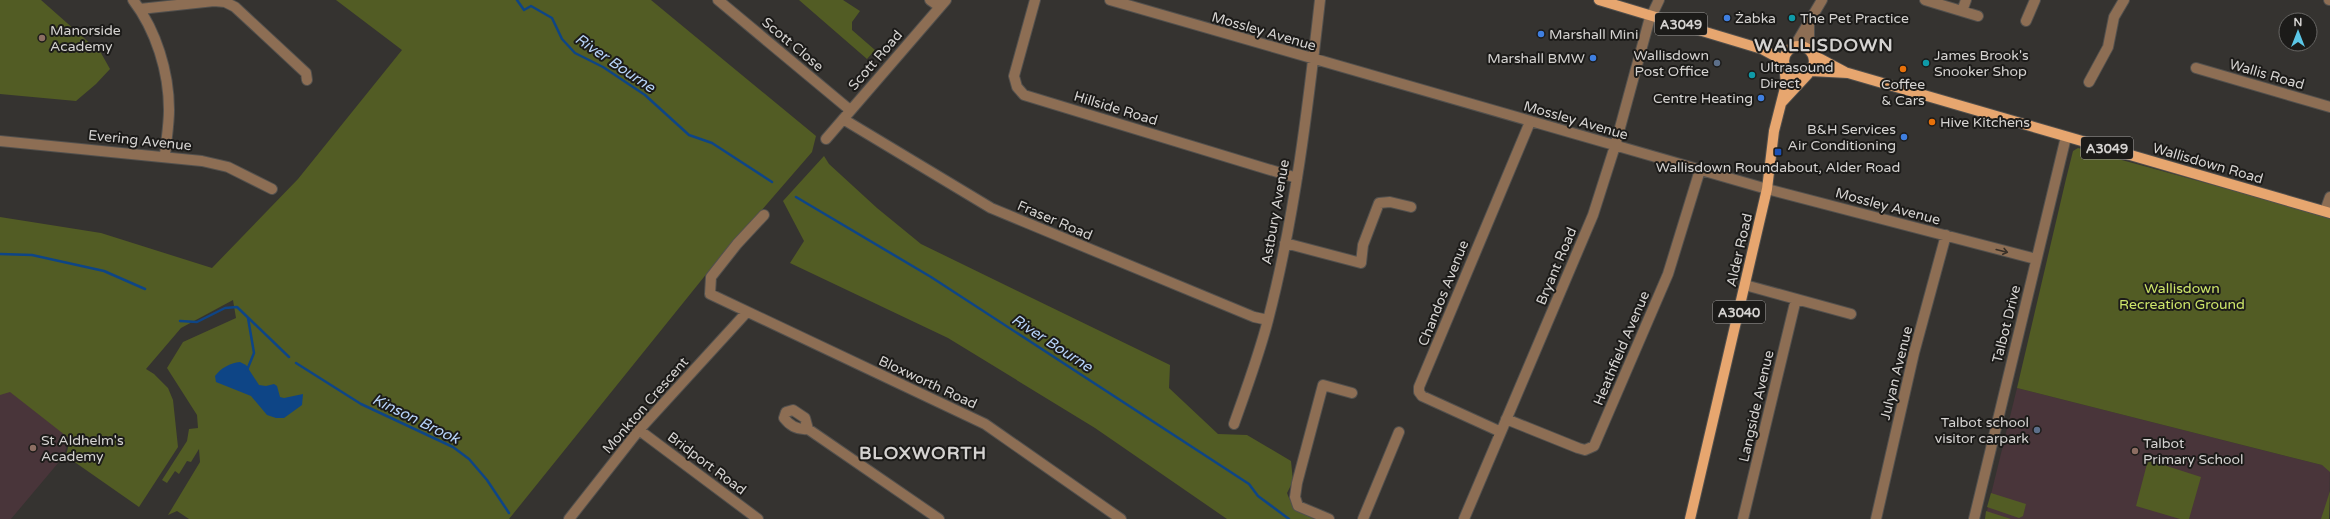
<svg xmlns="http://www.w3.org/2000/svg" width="2330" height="519" font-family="'Varela Round',sans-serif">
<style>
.education{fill:#49353a}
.green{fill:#525c24}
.water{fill:#0e4586}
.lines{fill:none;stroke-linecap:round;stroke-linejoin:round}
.stream{stroke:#0e4586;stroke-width:2.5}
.minor-casing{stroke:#52504d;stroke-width:12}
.major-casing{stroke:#52504d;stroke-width:12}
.minor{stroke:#8d6e54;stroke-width:10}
.major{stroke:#e7a66f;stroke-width:10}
.oneway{stroke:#383028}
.shop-dot{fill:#3f7fe0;stroke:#1c1b19;stroke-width:1.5}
.culture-dot{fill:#0f9aa8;stroke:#1c1b19;stroke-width:1.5}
.education-dot{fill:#8d6e63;stroke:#1c1b19;stroke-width:1.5}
.service-dot{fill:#5c6f8a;stroke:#1c1b19;stroke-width:1.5}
.food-dot{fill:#e8710a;stroke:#1c1b19;stroke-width:1.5}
.transit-dot{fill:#1a4fb4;stroke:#1c1b19;stroke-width:1.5}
.labels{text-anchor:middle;stroke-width:4;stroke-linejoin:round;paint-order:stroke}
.shield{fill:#1c1b19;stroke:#9e9c9a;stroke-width:1}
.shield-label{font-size:13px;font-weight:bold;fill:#d5d3d1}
.poi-label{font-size:14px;fill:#d5d3d1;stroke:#1c1b19;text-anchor:start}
.street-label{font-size:14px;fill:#d5d3d1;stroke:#1c1b19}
.park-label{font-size:14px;fill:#cee66a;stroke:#1c1b19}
.water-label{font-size:15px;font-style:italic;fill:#b6d2f8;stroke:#1c1b19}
.district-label{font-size:18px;font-weight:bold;letter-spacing:1px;fill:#d5d3d1;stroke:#1c1b19}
</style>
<rect width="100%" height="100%" fill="#353330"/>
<!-- education -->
<path class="education" d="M 2017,388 L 2330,467 L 2329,519 L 1985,519 Z
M 0,389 L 11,390 L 69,437 L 64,456 L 11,519 L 0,519 Z"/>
<!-- green -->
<path class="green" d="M 0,0 L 41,0 L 101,53 L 110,69 L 96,84 L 76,101 L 0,94 Z
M 336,0 L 651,0 L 816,136 L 812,152 L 708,272 L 509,519 L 189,519 L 177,511 L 168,515 L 200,462 L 199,449 L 191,462 L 187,461 L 179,474 L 175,471 L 167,483 L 162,480 L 187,441 L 189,429 L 198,428 L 197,415 L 167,368 L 183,342 L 236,318 L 233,300 L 181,328 L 146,369 L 154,374 L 168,388 L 173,400 L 178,447 L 139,507 L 66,456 L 70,439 L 10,392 L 0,395 L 0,217 L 101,233 L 212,268 L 298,179 L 402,50 Z
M 799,0 L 843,0 L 860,11 L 852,22 L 852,30 L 875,50 L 867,59 Z
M 2078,148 L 2330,217 L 2330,472 L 2322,465 L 2017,388 L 2066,179 L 2073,151 Z
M 824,156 L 829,164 L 877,208 L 921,244 L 1170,365 L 1169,388 L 1218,434 L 1247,435 L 1291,461 L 1293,481 L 1287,493 C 1292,508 1301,513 1314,519 L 1227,519 L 1095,428 L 948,338 L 790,263 L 804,241 L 783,201 Z
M 2148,460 L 2201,477 L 2189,519 L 2180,519 L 2136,506 Z
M 2330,491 L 2329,519 L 2321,519 Z
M 1991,493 L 2026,504 L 2023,516 L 2019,518 L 1987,507 Z
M 1986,511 L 2011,519 L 1985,519 Z"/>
<!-- water -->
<path class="water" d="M 240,362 L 246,365 L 259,385 L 266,386 L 274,384 L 277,386 L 280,397 L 284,398 L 303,394 L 302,405 L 284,418 L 276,418 L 267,415 L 251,396 L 216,382 L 215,376 C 221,368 230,363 240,362 Z"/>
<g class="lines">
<!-- stream -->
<path class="stream" d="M 517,0 L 524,10 L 531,6 L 552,18 L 562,39 L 575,53 L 603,67 L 645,95 L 689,135 L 712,143 L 772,182
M 796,197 L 931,277 L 1249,484 L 1258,496 L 1289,519
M 0,254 L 32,255 L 104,271 L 145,289
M 180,321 L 197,322 L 225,308 L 237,307 L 289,357
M 296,363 L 361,404 L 453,447 L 469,459 L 487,480 L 509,513
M 247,370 L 254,353 L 248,318"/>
<defs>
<path id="minor" d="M 133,0 C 156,30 169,72 169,110 C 169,125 166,141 165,156
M 718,0 L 850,110
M 930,0 L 940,7
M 1035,0 L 1014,76 L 1017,87 L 1024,95 L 1297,178
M 1110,0 L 1767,189 L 2036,259
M 1925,0 L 1978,16
M 2329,0 L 2330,0
M 140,9 L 214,1 L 225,2 L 235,7 L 306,73 L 307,80
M 1962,11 L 1966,0
M 2026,21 L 2035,0
M 1794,47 L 1822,0
M 1809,49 L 1809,22
M 2196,68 L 2330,107
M 2089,82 L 2108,47 L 2114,17 L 2124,0
M 843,119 L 991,208 L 1254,317 L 1268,320
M 826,139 L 946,0
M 0,141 L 202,161 L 228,167 L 272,189
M 2325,211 L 2330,197
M 764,215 L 737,244 L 711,277 L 710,294 L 985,424 L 1121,519
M 1285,243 L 1361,263 L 1363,245 L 1379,203 L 1390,202 L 1411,207
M 1745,285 L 1851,314
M 1506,419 L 1578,448 L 1585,450 L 1594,446 L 1668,274 L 1700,170
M 1234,424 C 1246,390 1259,355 1268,320 C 1295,216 1308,107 1320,0
M 808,429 L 805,418 L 793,410 L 786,412 L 784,418 C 790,426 798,430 808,429 L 939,519
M 639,430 L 758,519
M 1501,432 L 1422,396 L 1419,392 L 1419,387 L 1530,122
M 569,519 L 639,430 L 746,313
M 1329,519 L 1298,506 L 1295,497 L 1297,483 L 1323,385 L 1352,393
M 1363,519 L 1399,432
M 1464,519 L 1593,215 L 1615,146 L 1649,21 L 1659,0
M 1743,519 L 1796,299
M 1876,519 L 1914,353 L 1946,235
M 1974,519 L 2066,137"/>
<path id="major" d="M 1599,0 L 1762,49 L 1784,61
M1784 61a15 15 0 1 1 30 0a15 15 0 1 1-30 0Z
M 1813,55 L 1845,72
M 1811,71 L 1848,73 L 2330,213
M 1782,102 L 1808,74
M 1690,519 L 1767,189 L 1774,131 L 1786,84 L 1784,64"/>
</defs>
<!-- minor casing -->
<use href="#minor" class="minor-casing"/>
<!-- major casing -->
<use href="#major" class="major-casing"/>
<!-- minor -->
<use href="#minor" class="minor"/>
<!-- major -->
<use href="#major" class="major"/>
</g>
<!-- one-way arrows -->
<defs><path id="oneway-shaft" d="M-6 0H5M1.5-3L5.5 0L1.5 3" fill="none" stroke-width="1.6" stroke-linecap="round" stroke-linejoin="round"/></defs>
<use class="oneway" href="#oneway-shaft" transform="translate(2002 251) rotate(14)"/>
<!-- markers -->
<g class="shop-dot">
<circle cx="1727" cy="18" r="4"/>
<circle cx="1541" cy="34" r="4"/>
<circle cx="1593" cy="58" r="4"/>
<circle cx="1761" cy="98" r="4"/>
<circle cx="1904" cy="137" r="4"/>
</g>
<g class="culture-dot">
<circle cx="1792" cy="18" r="4"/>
<circle cx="1926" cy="63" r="4"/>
<circle cx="1752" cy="75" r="4"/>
</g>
<g class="education-dot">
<circle cx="42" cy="38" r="4"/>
<circle cx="33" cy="448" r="4"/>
<circle cx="2135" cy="451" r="4"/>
</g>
<g class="service-dot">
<circle cx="1717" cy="63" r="4"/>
<circle cx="2037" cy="430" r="4"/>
</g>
<g class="food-dot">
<circle cx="1903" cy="69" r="4"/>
<circle cx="1932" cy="122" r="4"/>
</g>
<rect class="transit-dot" x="1774" y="148" width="8" height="8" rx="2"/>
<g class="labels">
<!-- shield labels -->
<g class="shield">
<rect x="1655" y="13" width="52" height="22" rx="3"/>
<rect x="2081" y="137" width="52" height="22" rx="3"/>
<rect x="1713" y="301" width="52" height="22" rx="3"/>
</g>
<g class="shield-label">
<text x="1681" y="29">A3049</text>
<text x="2107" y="153">A3049</text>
<text x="1739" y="317">A3040</text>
</g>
<!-- poi labels -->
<g class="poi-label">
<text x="1735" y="23">Żabka</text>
<text x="1800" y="23">The Pet Practice</text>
<text x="50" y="35">Manorside<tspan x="50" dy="16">Academy</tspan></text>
<text x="1549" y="39">Marshall Mini</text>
<text x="1709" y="60" text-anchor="end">Wallisdown<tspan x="1709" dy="16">Post Office</tspan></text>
<text x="1934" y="60">James Brook's<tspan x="1934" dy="16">Snooker Shop</tspan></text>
<text x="1585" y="63" text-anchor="end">Marshall BMW</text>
<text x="1760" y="72">Ultrasound<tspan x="1760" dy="16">Direct</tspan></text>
<text x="1903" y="89" text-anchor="middle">Coffee<tspan x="1903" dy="16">&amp; Cars</tspan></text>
<text x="1753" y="103" text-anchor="end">Centre Heating</text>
<text x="1940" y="127">Hive Kitchens</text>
<text x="1896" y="134" text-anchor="end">B&amp;H Services<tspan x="1896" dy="16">Air Conditioning</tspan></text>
<text x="1778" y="172" text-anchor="middle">Wallisdown Roundabout, Alder Road</text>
<text x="2029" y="427" text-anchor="end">Talbot school<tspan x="2029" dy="16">visitor carpark</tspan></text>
<text x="41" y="445">St Aldhelm's<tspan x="41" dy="16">Academy</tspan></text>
<text x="2143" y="448">Talbot<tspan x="2143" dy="16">Primary School</tspan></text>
</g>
<!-- street labels -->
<g class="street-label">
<text transform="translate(1264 31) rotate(16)" y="5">Mossley Avenue</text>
<text transform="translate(793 44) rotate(40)" y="5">Scott Close</text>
<text transform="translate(875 60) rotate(-49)" y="5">Scott Road</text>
<text transform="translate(2267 74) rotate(16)" y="5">Wallis Road</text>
<text transform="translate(1116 108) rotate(17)" y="5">Hillside Road</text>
<text transform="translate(1576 120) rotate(16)" y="5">Mossley Avenue</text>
<text transform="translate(140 140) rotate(6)" y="5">Evering Avenue</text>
<text transform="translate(2208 163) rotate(16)" y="5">Wallisdown Road</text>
<text transform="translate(1888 206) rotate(15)" y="5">Mossley Avenue</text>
<text transform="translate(1275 212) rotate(-80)" y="5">Astbury Avenue</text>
<text transform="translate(1055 220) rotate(23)" y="5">Fraser Road</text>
<text transform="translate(1739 250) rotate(-77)" y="5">Alder Road</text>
<text transform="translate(1556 266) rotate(-67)" y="5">Bryant Road</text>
<text transform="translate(1443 293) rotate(-68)" y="5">Chandos Avenue</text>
<text transform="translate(2006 324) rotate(-76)" y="5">Talbot Drive</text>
<text transform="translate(1621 348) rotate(-67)" y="5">Heathfield Avenue</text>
<text transform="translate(1896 373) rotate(-76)" y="5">Julyan Avenue</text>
<text transform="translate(928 382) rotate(25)" y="5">Bloxworth Road</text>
<text transform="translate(645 405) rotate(-49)" y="5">Monkton Crescent</text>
<text transform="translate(1756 406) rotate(-77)" y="5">Langside Avenue</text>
<text transform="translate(707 463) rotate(37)" y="5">Bridport Road</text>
</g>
<!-- park labels -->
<g class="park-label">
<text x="2182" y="293">Wallisdown<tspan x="2182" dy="16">Recreation Ground</tspan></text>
</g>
<!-- water labels -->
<g class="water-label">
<text transform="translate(615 63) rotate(34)" y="5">River Bourne</text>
<text transform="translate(1052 343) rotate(33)" y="5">River Bourne</text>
<text transform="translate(416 419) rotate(26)" y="5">Kinson Brook</text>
</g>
<!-- district labels -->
<g class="district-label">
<text x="1824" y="51">WALLISDOWN</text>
<text x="923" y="459">BLOXWORTH</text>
</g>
</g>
<!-- north arrow -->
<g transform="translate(2298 32)"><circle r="19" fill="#1c1b19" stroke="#666563"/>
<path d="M0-3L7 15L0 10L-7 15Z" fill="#5bc7e7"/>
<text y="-6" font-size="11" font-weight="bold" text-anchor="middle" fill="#d5d3d1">N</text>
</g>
</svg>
